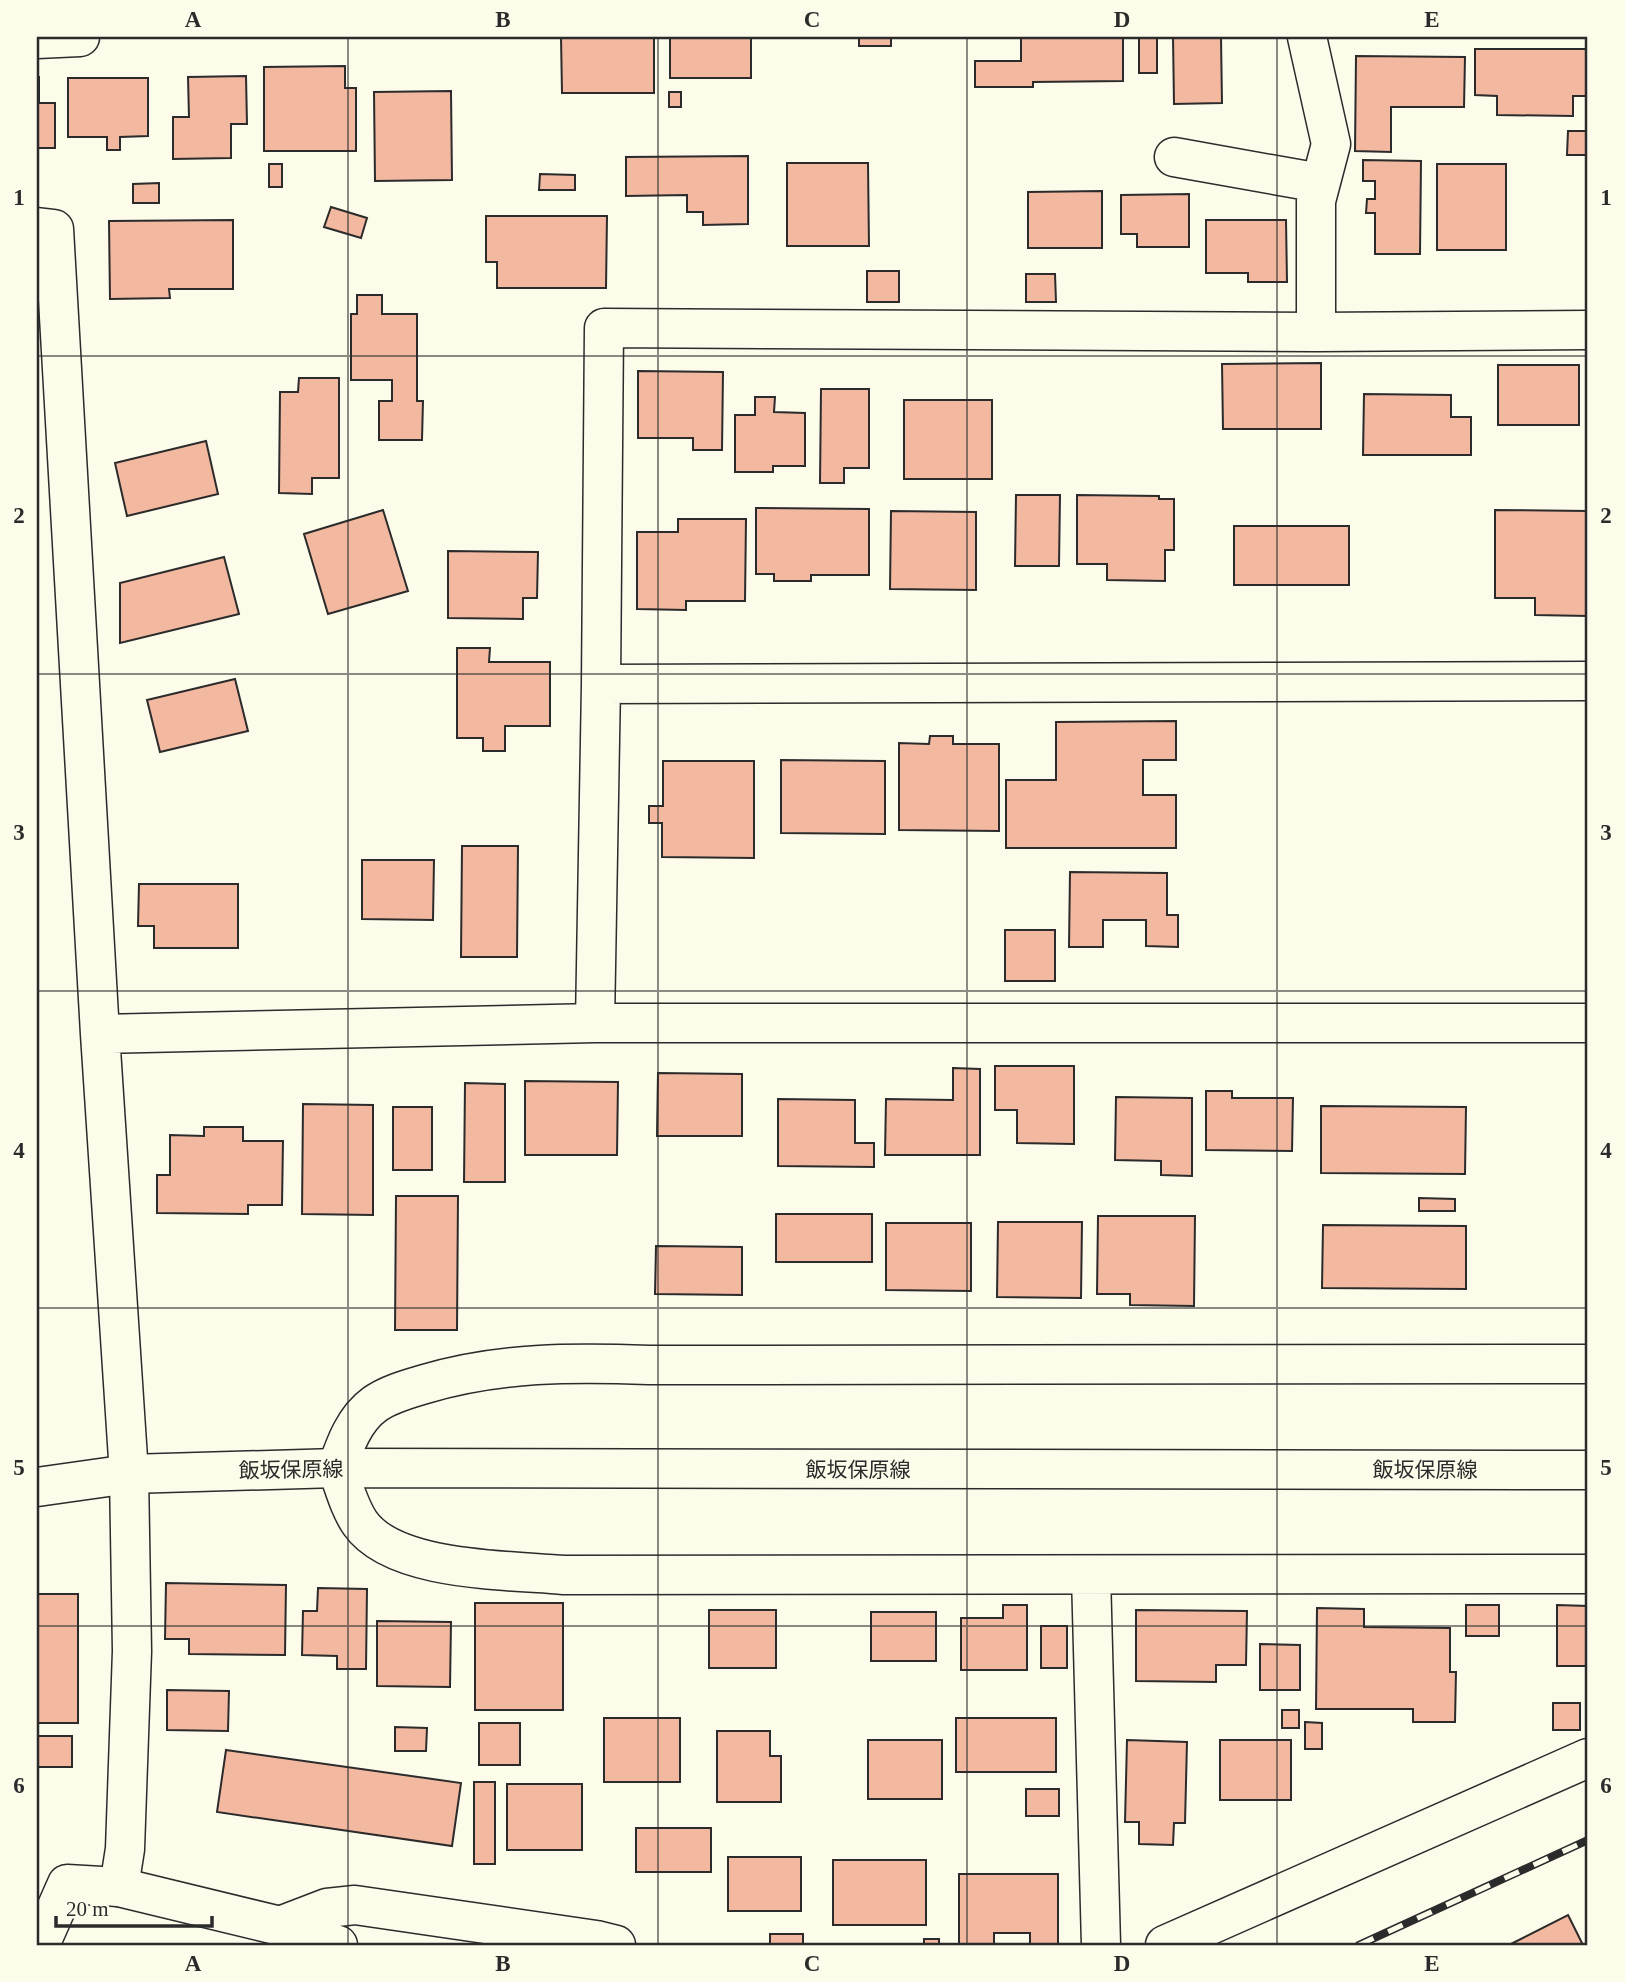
<svg xmlns="http://www.w3.org/2000/svg" width="1625" height="1982" font-family="'Times New Roman','Noto Sans JP',serif">
<style>
.building{fill:#f2b8a0;stroke:#2b2b2b;stroke-width:2}
.lines{fill:none;stroke-linecap:round;stroke-linejoin:round}
.minor-casing{stroke:#2b2b2b;stroke-width:41}
.tertiary-casing{stroke:#2b2b2b;stroke-width:41}
.secondary-casing{stroke:#2b2b2b;stroke-width:41}
.minor{stroke:#fdfbea;stroke-width:38}
.tertiary{stroke:#fdfbea;stroke-width:38}
.secondary{stroke:#fdfbea;stroke-width:38}
.rail-casing{stroke:#2b2b2b;stroke-width:8}
.rail{stroke:#fdfbea;stroke-width:5;stroke-dasharray:16;stroke-linecap:butt}
.grid{fill:none;stroke:#2b2b2b;stroke-width:2;stroke-opacity:0.55}
.labels{text-anchor:middle;stroke-width:5;stroke-linejoin:round;paint-order:stroke}
.street-label{font-size:21px;fill:#2b2b2b;stroke:#fdfbea}
.neatline{fill:none;stroke:#2b2b2b;stroke-width:2.5}
.grid-label{font-size:23px;text-anchor:middle;font-weight:bold;fill:#2b2b2b}
</style>
<rect width="100%" height="100%" fill="#fdfbea"/>
<!-- building -->
<path class="building" d="M 561,37 L 654,37 L 654,93 L 562,93 Z
M 670,37 L 751,37 L 751,78 L 670,78 Z
M 859,37 L 891,37 L 891,46 L 859,46 Z
M 1021,37 L 1123,37 L 1123,81 L 1033,82 L 1033,87 L 975,87 L 975,61 L 1021,61 Z
M 1139,37 L 1157,37 L 1157,73 L 1139,73 Z
M 1173,37 L 1221,37 L 1222,103 L 1174,104 Z
M 1475,49 L 1588,49 L 1588,96 L 1573,96 L 1573,116 L 1497,115 L 1497,96 L 1475,95 Z
M 1356,56 L 1465,57 L 1464,107 L 1391,107 L 1391,152 L 1355,151 Z
M 345,66 L 345,88 L 356,88 L 356,151 L 264,151 L 264,67 Z
M 246,76 L 247,124 L 231,124 L 231,158 L 173,159 L 173,117 L 189,117 L 188,77 Z
M 37,77 L 39,77 L 39,103 L 55,103 L 55,148 L 37,148 Z
M 68,78 L 148,78 L 148,136 L 120,137 L 120,150 L 107,150 L 107,137 L 68,137 Z
M 451,91 L 452,180 L 375,181 L 374,92 Z
M 669,92 L 681,92 L 681,107 L 669,107 Z
M 1568,131 L 1588,131 L 1588,155 L 1567,155 Z
M 748,156 L 748,224 L 703,225 L 703,212 L 687,212 L 687,195 L 626,196 L 626,157 Z
M 1363,160 L 1421,161 L 1420,254 L 1375,254 L 1375,213 L 1366,213 L 1367,199 L 1375,199 L 1375,181 L 1363,181 Z
M 787,163 L 868,163 L 869,246 L 787,246 Z
M 269,164 L 282,164 L 282,187 L 269,187 Z
M 1437,164 L 1506,164 L 1506,250 L 1437,250 Z
M 540,174 L 575,175 L 575,190 L 539,190 Z
M 159,183 L 159,203 L 133,203 L 133,184 Z
M 1102,191 L 1102,248 L 1028,248 L 1028,192 Z
M 1189,194 L 1189,247 L 1137,247 L 1137,234 L 1121,234 L 1121,195 Z
M 331,207 L 367,218 L 361,238 L 324,227 Z
M 486,216 L 607,216 L 606,288 L 497,288 L 497,262 L 486,262 Z
M 233,220 L 233,289 L 169,289 L 170,298 L 110,299 L 109,221 Z
M 1206,220 L 1286,220 L 1287,282 L 1248,282 L 1248,273 L 1206,273 Z
M 867,271 L 899,271 L 899,302 L 867,302 Z
M 1026,274 L 1055,274 L 1056,302 L 1026,302 Z
M 357,295 L 382,295 L 382,314 L 417,314 L 417,401 L 423,401 L 422,440 L 379,440 L 379,401 L 392,401 L 392,380 L 351,380 L 351,314 L 357,314 Z
M 1321,363 L 1321,429 L 1223,429 L 1222,364 Z
M 1498,365 L 1579,365 L 1579,425 L 1498,425 Z
M 638,371 L 723,372 L 722,450 L 693,450 L 693,438 L 638,438 Z
M 299,378 L 339,378 L 339,478 L 312,478 L 312,494 L 279,493 L 280,392 L 298,392 Z
M 821,389 L 869,389 L 869,468 L 844,468 L 844,483 L 820,483 Z
M 1364,394 L 1451,395 L 1451,417 L 1471,417 L 1471,455 L 1363,455 Z
M 755,397 L 775,397 L 774,412 L 805,413 L 805,466 L 773,466 L 773,472 L 735,472 L 735,415 L 755,415 Z
M 904,400 L 992,400 L 992,479 L 904,479 Z
M 206,441 L 218,494 L 127,516 L 115,463 Z
M 1016,495 L 1060,495 L 1059,566 L 1015,566 Z
M 1077,495 L 1159,496 L 1159,499 L 1174,499 L 1174,550 L 1165,550 L 1165,581 L 1107,580 L 1107,564 L 1077,564 Z
M 756,508 L 869,509 L 869,575 L 811,575 L 811,581 L 774,581 L 774,574 L 756,574 Z
M 383,510 L 408,591 L 328,614 L 304,534 Z
M 1495,510 L 1588,511 L 1588,616 L 1535,615 L 1535,598 L 1495,598 Z
M 891,511 L 976,512 L 976,590 L 890,589 Z
M 678,519 L 746,519 L 745,601 L 686,601 L 686,610 L 637,609 L 637,532 L 678,532 Z
M 1234,526 L 1349,526 L 1349,585 L 1234,585 Z
M 448,551 L 538,552 L 537,598 L 523,598 L 523,619 L 448,618 Z
M 224,557 L 239,614 L 120,643 L 120,583 Z
M 457,648 L 490,648 L 489,662 L 550,662 L 550,726 L 505,726 L 505,751 L 483,751 L 483,738 L 457,738 Z
M 235,679 L 248,731 L 160,752 L 147,700 Z
M 1176,721 L 1176,760 L 1143,760 L 1143,795 L 1176,795 L 1176,848 L 1006,848 L 1006,780 L 1056,780 L 1056,722 Z
M 930,736 L 953,736 L 953,744 L 999,744 L 999,831 L 899,830 L 899,743 L 929,744 Z
M 781,760 L 885,761 L 885,834 L 781,833 Z
M 663,761 L 754,761 L 754,858 L 662,857 L 662,823 L 649,823 L 649,806 L 663,806 Z
M 462,846 L 518,846 L 517,957 L 461,957 Z
M 362,860 L 434,860 L 433,920 L 362,919 Z
M 1070,872 L 1167,873 L 1167,915 L 1178,915 L 1178,947 L 1146,946 L 1146,920 L 1103,920 L 1103,947 L 1069,947 Z
M 139,884 L 238,884 L 238,948 L 154,948 L 154,926 L 138,926 Z
M 1005,930 L 1055,930 L 1055,981 L 1005,981 Z
M 995,1066 L 1074,1066 L 1074,1144 L 1017,1143 L 1017,1110 L 995,1110 Z
M 953,1068 L 980,1069 L 980,1155 L 885,1155 L 886,1099 L 953,1100 Z
M 658,1073 L 742,1074 L 742,1136 L 657,1136 Z
M 525,1081 L 618,1082 L 617,1155 L 525,1155 Z
M 465,1083 L 505,1084 L 505,1182 L 464,1182 Z
M 1206,1091 L 1232,1091 L 1232,1098 L 1293,1098 L 1292,1151 L 1206,1150 Z
M 1116,1097 L 1192,1098 L 1192,1176 L 1161,1175 L 1161,1161 L 1115,1160 Z
M 778,1099 L 855,1100 L 855,1143 L 874,1143 L 874,1167 L 778,1166 Z
M 303,1104 L 373,1105 L 373,1215 L 302,1214 Z
M 1321,1106 L 1466,1107 L 1465,1174 L 1321,1173 Z
M 393,1107 L 432,1107 L 432,1170 L 393,1170 Z
M 204,1127 L 243,1127 L 243,1141 L 283,1141 L 282,1205 L 248,1205 L 248,1214 L 157,1213 L 157,1175 L 170,1175 L 170,1135 L 204,1136 Z
M 396,1196 L 458,1196 L 457,1330 L 395,1330 Z
M 1419,1198 L 1455,1199 L 1455,1211 L 1419,1211 Z
M 776,1214 L 872,1214 L 872,1262 L 776,1262 Z
M 1098,1216 L 1195,1216 L 1194,1306 L 1130,1305 L 1130,1294 L 1097,1294 Z
M 998,1222 L 1082,1222 L 1081,1298 L 997,1297 Z
M 886,1223 L 971,1223 L 971,1291 L 886,1290 Z
M 1323,1225 L 1466,1226 L 1466,1289 L 1322,1288 Z
M 656,1246 L 742,1247 L 742,1295 L 655,1294 Z
M 166,1583 L 286,1585 L 285,1655 L 189,1654 L 189,1639 L 165,1639 Z
M 318,1588 L 367,1589 L 366,1669 L 337,1669 L 337,1656 L 302,1655 L 303,1611 L 317,1611 Z
M 37,1594 L 78,1594 L 78,1723 L 37,1723 Z
M 475,1603 L 563,1603 L 563,1710 L 475,1710 Z
M 1003,1605 L 1027,1605 L 1027,1670 L 961,1670 L 961,1618 L 1003,1618 Z
M 1466,1605 L 1499,1605 L 1499,1636 L 1466,1636 Z
M 1557,1605 L 1588,1606 L 1588,1666 L 1557,1666 Z
M 1317,1608 L 1364,1609 L 1364,1627 L 1450,1628 L 1450,1672 L 1456,1672 L 1455,1722 L 1413,1722 L 1413,1709 L 1316,1709 Z
M 709,1610 L 776,1610 L 776,1668 L 709,1668 Z
M 1136,1610 L 1247,1611 L 1246,1665 L 1216,1665 L 1216,1682 L 1136,1681 Z
M 871,1612 L 936,1612 L 936,1661 L 871,1661 Z
M 377,1621 L 451,1622 L 450,1687 L 377,1686 Z
M 1041,1626 L 1067,1626 L 1067,1668 L 1041,1668 Z
M 1260,1644 L 1300,1645 L 1300,1690 L 1260,1690 Z
M 167,1690 L 229,1691 L 228,1731 L 167,1730 Z
M 1553,1703 L 1580,1703 L 1580,1730 L 1553,1730 Z
M 1282,1710 L 1299,1710 L 1299,1728 L 1282,1728 Z
M 604,1718 L 680,1718 L 680,1782 L 604,1782 Z
M 956,1718 L 1056,1718 L 1056,1772 L 956,1772 Z
M 1305,1722 L 1322,1723 L 1322,1749 L 1305,1749 Z
M 479,1723 L 520,1723 L 520,1765 L 479,1765 Z
M 395,1727 L 427,1728 L 426,1751 L 395,1751 Z
M 717,1731 L 770,1731 L 770,1756 L 781,1756 L 781,1802 L 717,1802 Z
M 37,1736 L 72,1736 L 72,1767 L 37,1767 Z
M 868,1740 L 942,1740 L 942,1799 L 868,1799 Z
M 1127,1740 L 1187,1742 L 1185,1823 L 1174,1823 L 1173,1845 L 1139,1844 L 1139,1822 L 1125,1822 Z
M 1220,1740 L 1291,1740 L 1291,1800 L 1220,1800 Z
M 226,1750 L 461,1783 L 452,1846 L 217,1812 Z
M 474,1782 L 495,1782 L 495,1864 L 474,1864 Z
M 507,1784 L 582,1784 L 582,1850 L 507,1850 Z
M 1026,1789 L 1059,1789 L 1059,1816 L 1026,1816 Z
M 636,1828 L 711,1828 L 711,1872 L 636,1872 Z
M 728,1857 L 801,1857 L 801,1911 L 728,1911 Z
M 833,1860 L 926,1860 L 926,1925 L 833,1925 Z
M 959,1874 L 1058,1874 L 1058,1945 L 1030,1945 L 1030,1933 L 994,1933 L 994,1945 L 959,1945 Z
M 1568,1915 L 1583,1945 L 1509,1945 Z
M 770,1934 L 803,1934 L 803,1945 L 770,1945 Z
M 924,1939 L 939,1939 L 939,1945 L 924,1945 Z"/>
<g class="lines">
<defs>
<path id="minor" d="M 37,39 L 80,37
M 1174,157 L 1320,183
M 37,227 L 54,229 L 100,1034 L 129,1474 L 132,1651 L 125,1849 L 119,1887 L 67,1884 L 40,1945
M 1316,332 L 1588,330
M 601,684 L 1588,681
M 595,1023 L 601,684 L 604,328 L 1316,332 L 1316,201 L 1331,144 L 1307,37
M 100,1034 L 595,1023 L 1588,1023
M 337,1468 C 344,1486 349,1507 360,1523 C 394,1572 509,1570 564,1575 L 1588,1574
M 1091,1575 L 1101,1945
M 280,1926 L 327,1908 L 355,1905 L 596,1940 L 616,1945
M 1165,1945 L 1588,1758"/>
<path id="tertiary" d="M 337,1468 C 345,1445 354,1419 375,1404 C 389,1394 408,1389 425,1384 C 498,1362 574,1362 649,1365 L 1588,1364
M 119,1887 L 280,1926 L 338,1945"/>
<path id="secondary" d="M 37,1487 L 129,1474 L 337,1468 L 1588,1470"/>
</defs>
<!-- minor casing -->
<use href="#minor" class="minor-casing"/>
<!-- tertiary casing -->
<use href="#tertiary" class="tertiary-casing"/>
<!-- secondary casing -->
<use href="#secondary" class="secondary-casing"/>
<!-- minor -->
<use href="#minor" class="minor"/>
<!-- tertiary -->
<use href="#tertiary" class="tertiary"/>
<!-- secondary -->
<use href="#secondary" class="secondary"/>
<defs>
<path id="rail" d="M 1359,1945 L 1588,1840"/>
</defs>
<!-- rail casing -->
<use href="#rail" class="rail-casing"/>
<!-- rail -->
<use href="#rail" class="rail"/>
</g>
<!-- grid -->
<path class="grid" d="M 348,37 L 348,1945M 658,37 L 658,1945M 967,37 L 967,1945M 1277,37 L 1277,1945M 37,356 L 1588,356M 37,674 L 1588,674M 37,991 L 1588,991M 37,1308 L 1588,1308M 37,1626 L 1588,1626"/>
<g class="labels">
<!-- street labels -->
<g class="street-label">
<text transform="translate(291 1470) rotate(-1)" y="7">飯坂保原線</text>
<text x="858" y="1477">飯坂保原線</text>
<text x="1425" y="1477">飯坂保原線</text>
</g>
</g>
<!-- border -->
<rect width="1625" height="1982" fill="none" stroke="#fdfbea" stroke-width="77"/>
<!-- scale -->
<path d="M56 1916v10h156v-10" fill="none" stroke="#2b2b2b" stroke-width="3.5"/>
<text x="66" y="1916" font-size="21" fill="#2b2b2b" stroke="#fdfbea" stroke-width="5" paint-order="stroke">20 m</text>
<rect x="38" y="38" width="1548" height="1906" class="neatline"/>
<g class="grid-label">
<text x="193" y="27">A</text>
<text x="503" y="27">B</text>
<text x="812" y="27">C</text>
<text x="1122" y="27">D</text>
<text x="1432" y="27">E</text>
<text x="19" y="205">1</text>
<text x="1606" y="205">1</text>
<text x="19" y="523">2</text>
<text x="1606" y="523">2</text>
<text x="19" y="840">3</text>
<text x="1606" y="840">3</text>
<text x="19" y="1158">4</text>
<text x="1606" y="1158">4</text>
<text x="19" y="1475">5</text>
<text x="1606" y="1475">5</text>
<text x="19" y="1793">6</text>
<text x="1606" y="1793">6</text>
<text x="193" y="1971">A</text>
<text x="503" y="1971">B</text>
<text x="812" y="1971">C</text>
<text x="1122" y="1971">D</text>
<text x="1432" y="1971">E</text>
</g>
</svg>
